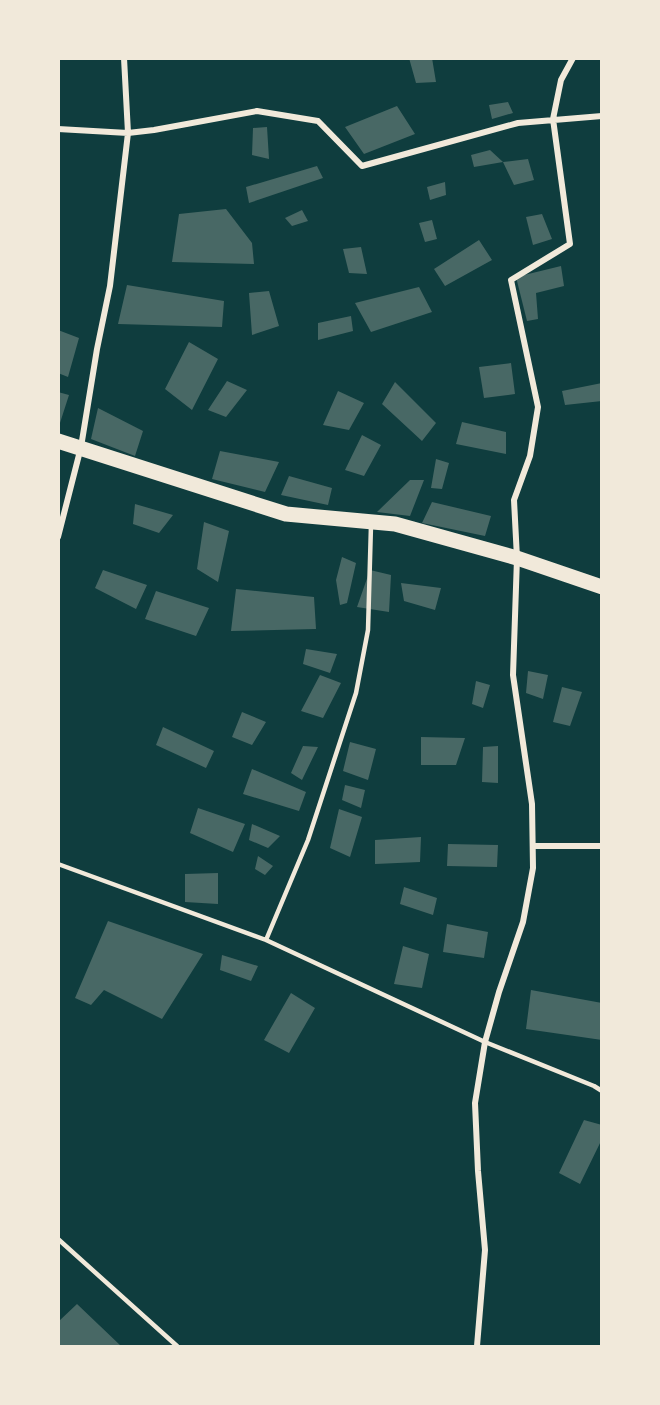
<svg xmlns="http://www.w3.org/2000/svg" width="660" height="1405" font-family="Montserrat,sans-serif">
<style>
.building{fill:#486865}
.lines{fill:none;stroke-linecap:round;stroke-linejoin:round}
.service{stroke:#f1e9da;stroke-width:4.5}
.minor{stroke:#f1e9da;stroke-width:6}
.primary{stroke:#f1e9da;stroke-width:15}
</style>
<rect width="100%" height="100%" fill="#0f3d3e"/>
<!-- building -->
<path class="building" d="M 409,58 L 432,58 L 436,82 L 416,83 Z
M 508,102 L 513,113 L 492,119 L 489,105 Z
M 397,106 L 415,134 L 364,154 L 345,127 Z
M 267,127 L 269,159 L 252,155 L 253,128 Z
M 490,150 L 503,162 L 474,167 L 471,155 Z
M 528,159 L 534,180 L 514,185 L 503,162 Z
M 317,166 L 323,178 L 249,203 L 246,187 Z
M 445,182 L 446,195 L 430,200 L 427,187 Z
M 226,209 L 252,243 L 254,264 L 172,262 L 179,214 Z
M 302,210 L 308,221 L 292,226 L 285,218 Z
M 542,214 L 552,239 L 533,245 L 526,217 Z
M 432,220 L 437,239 L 425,242 L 419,223 Z
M 479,240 L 492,260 L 445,286 L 434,269 Z
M 361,247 L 367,274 L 349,273 L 343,249 Z
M 561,266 L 564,286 L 536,293 L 538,319 L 527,321 L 516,277 Z
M 127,285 L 224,301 L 222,327 L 118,324 Z
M 419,287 L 432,312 L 371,332 L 355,303 Z
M 269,291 L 279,326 L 252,335 L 249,293 Z
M 351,316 L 353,331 L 318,340 L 318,323 Z
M 58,330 L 79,338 L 68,377 L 58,373 Z
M 189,342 L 218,359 L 192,410 L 165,389 Z
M 511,363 L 515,394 L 484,398 L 479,367 Z
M 227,381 L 247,390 L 226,417 L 208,410 Z
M 395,382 L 436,423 L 422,441 L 382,404 Z
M 602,383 L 602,401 L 565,405 L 562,391 Z
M 338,391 L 364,403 L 349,430 L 323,425 Z
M 58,392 L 69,395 L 59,426 L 58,426 Z
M 98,408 L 143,431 L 135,456 L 91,439 Z
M 462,422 L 506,432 L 506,454 L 456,444 Z
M 362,435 L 381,445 L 364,476 L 345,470 Z
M 220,451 L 279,462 L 265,492 L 212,479 Z
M 436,459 L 449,463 L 442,489 L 431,488 Z
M 289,476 L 332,488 L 328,505 L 281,495 Z
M 410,480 L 424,480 L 410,516 L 377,512 Z
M 432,502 L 491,516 L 485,536 L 422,523 Z
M 135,504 L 173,515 L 159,533 L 133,524 Z
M 204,522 L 229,531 L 218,582 L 197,569 Z
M 342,557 L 356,563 L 347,603 L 340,605 L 336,580 Z
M 103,570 L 147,585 L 136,609 L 95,588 Z
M 370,570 L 391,575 L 389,612 L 357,607 Z
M 401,583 L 441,588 L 435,610 L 404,601 Z
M 236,589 L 314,597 L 316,629 L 231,631 Z
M 156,591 L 209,608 L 196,636 L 145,619 Z
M 306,649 L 337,654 L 330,673 L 303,664 Z
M 528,671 L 548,675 L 543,699 L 526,693 Z
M 320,675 L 341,683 L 323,718 L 301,711 Z
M 476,681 L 490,685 L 483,708 L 472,704 Z
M 562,687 L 582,692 L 570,726 L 553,722 Z
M 242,712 L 266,722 L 252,745 L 232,737 Z
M 163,727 L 214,751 L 206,768 L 156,745 Z
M 421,737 L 465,738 L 456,765 L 421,765 Z
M 350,742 L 376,749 L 368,780 L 343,771 Z
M 303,746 L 318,747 L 302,780 L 291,773 Z
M 498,746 L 498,783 L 482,782 L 483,747 Z
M 252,769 L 306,792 L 299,811 L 243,794 Z
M 345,785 L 365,790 L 361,808 L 342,800 Z
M 198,808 L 245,824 L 233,852 L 190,833 Z
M 339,809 L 362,817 L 350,857 L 330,848 Z
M 252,824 L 280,836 L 268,848 L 249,840 Z
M 421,837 L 420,862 L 375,864 L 375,840 Z
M 448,844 L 498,845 L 497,867 L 447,866 Z
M 258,856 L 273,866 L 265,875 L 255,869 Z
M 218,873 L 218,904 L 185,902 L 185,874 Z
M 404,887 L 437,898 L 433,915 L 400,904 Z
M 108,921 L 203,954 L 162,1019 L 104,990 L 91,1005 L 75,998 Z
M 447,924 L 488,932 L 484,958 L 443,952 Z
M 403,946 L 429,954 L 422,988 L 394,984 Z
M 222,955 L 258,966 L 251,981 L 220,970 Z
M 531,990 L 602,1003 L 602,1040 L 526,1029 Z
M 291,993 L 315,1008 L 289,1053 L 264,1040 Z
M 584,1120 L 602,1125 L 602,1139 L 580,1184 L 559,1173 Z
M 77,1304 L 121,1346 L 58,1346 L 58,1322 Z"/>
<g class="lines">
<!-- service -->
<path class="service" d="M 371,525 L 368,630 L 356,693 L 308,840 L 266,940 L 485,1042 L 594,1086 L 602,1091
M 58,864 L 266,940
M 58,1239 L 177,1346"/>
<!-- minor -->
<path class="minor" d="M 58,129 L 128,133 L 154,130 L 257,111 L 318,121 L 362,166 L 518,123 L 602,116
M 58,537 L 81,447 L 97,349 L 110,286 L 128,133 L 124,58
M 533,846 L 602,846
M 477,1346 L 485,1250 L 478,1171 L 475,1103 L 485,1042 L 499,992 L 523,922 L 533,868 L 532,804 L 513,675 L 517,558 L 514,500 L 530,456 L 538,407 L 511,280 L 570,244 L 553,119 L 561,80 L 573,58"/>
<!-- primary -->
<path class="primary" d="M 58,441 L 286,514 L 395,524 L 517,558 L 602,587"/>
</g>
<!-- border -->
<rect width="660" height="1405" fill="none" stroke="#f1e9da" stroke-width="120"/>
</svg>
